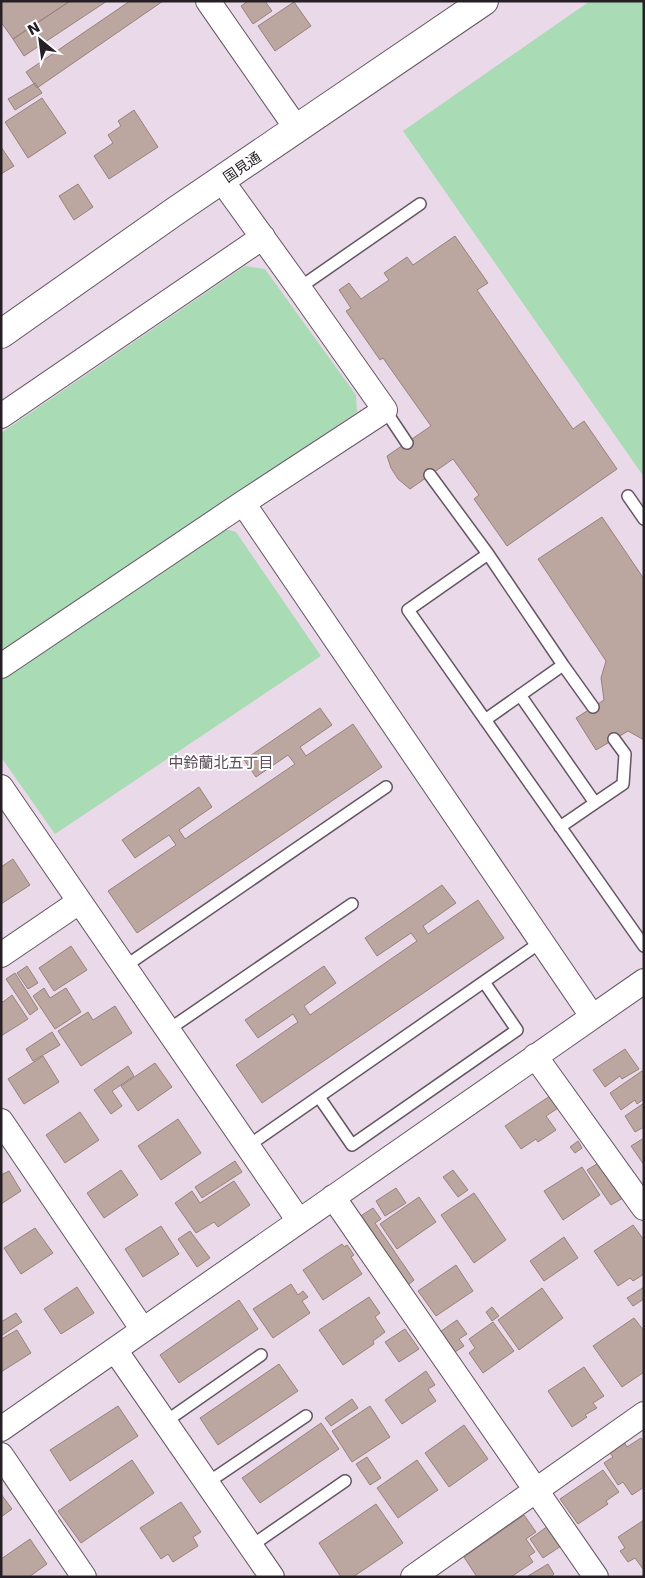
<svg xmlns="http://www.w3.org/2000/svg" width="645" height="1578" font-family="'DejaVu Sans','Noto Sans JP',sans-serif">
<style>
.green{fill:#a9dbb4}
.building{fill:#bca6a0;stroke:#97827c}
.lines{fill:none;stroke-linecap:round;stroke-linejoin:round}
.service-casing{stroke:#645663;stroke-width:14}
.minor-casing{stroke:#645663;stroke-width:26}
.tertiary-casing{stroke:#645663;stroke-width:30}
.service{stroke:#fff;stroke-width:11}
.minor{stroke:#fff;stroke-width:24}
.tertiary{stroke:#fff;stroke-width:28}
.labels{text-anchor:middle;stroke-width:4;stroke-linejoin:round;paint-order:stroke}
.street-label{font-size:14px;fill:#262026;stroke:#fff}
.neighbourhood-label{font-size:15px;fill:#5b4d5a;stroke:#fff}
</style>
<rect width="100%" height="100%" fill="#ead9e9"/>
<!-- green -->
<path class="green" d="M 590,1 L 644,1 L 644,477 L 403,131 Z
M 245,266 L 265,269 L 356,395 L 357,412 L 1,652 L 1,433 Z
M 225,529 L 236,532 L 321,656 L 55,834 L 1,757 L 1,677 Z"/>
<!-- building -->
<path class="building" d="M 1,1 L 70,1 L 13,39 L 1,22 Z
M 70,1 L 107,1 L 24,56 L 13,39 Z
M 130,1 L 163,1 L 37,88 L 26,72 Z
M 248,1 L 265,1 L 272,11 L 253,24 L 241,6 Z
M 294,2 L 311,26 L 275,51 L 258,26 Z
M 35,83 L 42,93 L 15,110 L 8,99 Z
M 42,98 L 66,133 L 28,158 L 5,122 Z
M 134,110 L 158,147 L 109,179 L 94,156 L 113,143 L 108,135 L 121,126 L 118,121 Z
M 1,147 L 14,166 L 1,174 Z
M 78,184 L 93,207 L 74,220 L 59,196 Z
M 455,236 L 488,283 L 477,290 L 573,429 L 584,421 L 617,469 L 507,546 L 474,499 L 479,495 L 453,459 L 410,489 L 398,479 L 391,468 L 387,456 L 431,426 L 383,358 L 380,360 L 346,311 L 351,308 L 339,290 L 349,283 L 361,299 L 389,280 L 384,273 L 407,257 L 413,265 Z
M 602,517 L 644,579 L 644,740 L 628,731 L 596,750 L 576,718 L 604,700 L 601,678 L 606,661 L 538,559 Z
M 320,708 L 332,725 L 300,747 L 306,756 L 353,724 L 382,767 L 137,933 L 108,891 L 176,845 L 169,835 L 135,858 L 122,840 L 199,787 L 212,807 L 179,830 L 185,839 L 295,764 L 288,755 L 256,777 L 244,760 Z
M 13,859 L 30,885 L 1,904 L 1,867 Z
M 442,885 L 456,903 L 423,926 L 428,934 L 478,900 L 504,938 L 262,1103 L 236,1065 L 298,1022 L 293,1014 L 258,1038 L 245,1020 L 324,966 L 336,983 L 304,1006 L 310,1015 L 417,941 L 411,933 L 377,956 L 365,938 Z
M 71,946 L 87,970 L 54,991 L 39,968 Z
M 27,966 L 38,983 L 28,989 L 17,973 Z
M 15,973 L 38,1009 L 30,1015 L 6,979 Z
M 44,988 L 50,998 L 66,988 L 81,1012 L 55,1029 L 33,996 Z
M 12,995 L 28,1019 L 1,1036 L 1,1000 L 3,1002 Z
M 115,1006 L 132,1033 L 81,1066 L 58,1031 L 88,1012 L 93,1020 Z
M 52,1032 L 60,1045 L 33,1061 L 26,1049 Z
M 625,1049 L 639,1069 L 622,1079 L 620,1076 L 605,1087 L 593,1070 Z
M 43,1056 L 59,1082 L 24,1104 L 8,1079 Z
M 155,1063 L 172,1087 L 138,1111 L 121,1086 Z
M 128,1066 L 134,1076 L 112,1091 L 122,1106 L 111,1114 L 94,1090 Z
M 642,1071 L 644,1074 L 644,1099 L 637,1104 L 635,1100 L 621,1110 L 610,1093 Z
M 550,1096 L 558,1108 L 546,1116 L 556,1130 L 538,1142 L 536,1139 L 521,1149 L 505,1126 Z
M 644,1103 L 644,1127 L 635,1132 L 625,1116 Z
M 80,1112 L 99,1140 L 65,1163 L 46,1135 Z
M 178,1119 L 201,1153 L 161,1180 L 138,1146 Z
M 644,1138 L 644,1165 L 631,1146 Z
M 578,1141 L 582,1148 L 575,1153 L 570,1147 Z
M 235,1161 L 242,1172 L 202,1198 L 195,1187 Z
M 600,1162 L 623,1198 L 611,1205 L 587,1170 Z
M 582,1167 L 600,1195 L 563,1220 L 544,1191 Z
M 121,1170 L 138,1195 L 104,1218 L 87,1193 Z
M 453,1170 L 468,1190 L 458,1197 L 443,1177 Z
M 9,1171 L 21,1191 L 1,1204 L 1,1175 Z
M 234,1181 L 250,1205 L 218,1227 L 214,1222 L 196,1233 L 175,1203 L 192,1191 L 200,1203 Z
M 396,1188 L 406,1203 L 385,1216 L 376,1201 Z
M 474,1193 L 506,1240 L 474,1263 L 441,1215 Z
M 419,1197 L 436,1222 L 397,1249 L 380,1224 Z
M 373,1208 L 381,1219 L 375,1223 L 414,1280 L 407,1286 L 359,1217 Z
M 633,1225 L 644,1240 L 644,1274 L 633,1281 L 630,1278 L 618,1286 L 594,1251 Z
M 161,1226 L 179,1254 L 143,1277 L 125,1249 Z
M 35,1228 L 53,1253 L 21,1274 L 4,1248 Z
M 190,1231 L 210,1258 L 197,1267 L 178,1239 Z
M 564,1237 L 578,1258 L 544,1281 L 530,1261 Z
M 342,1244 L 344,1247 L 347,1245 L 354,1255 L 351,1257 L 362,1274 L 323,1300 L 303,1270 Z
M 456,1265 L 473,1291 L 436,1316 L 418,1291 Z
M 291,1284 L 298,1295 L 303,1291 L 308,1297 L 302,1301 L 310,1313 L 273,1338 L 253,1309 Z
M 77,1287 L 94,1313 L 61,1334 L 44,1309 Z
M 644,1287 L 644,1299 L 633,1306 L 627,1298 Z
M 542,1288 L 563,1318 L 519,1350 L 498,1320 Z
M 369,1297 L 380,1313 L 375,1317 L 385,1332 L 373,1341 L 374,1344 L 343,1365 L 319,1330 Z
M 239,1300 L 258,1329 L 179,1383 L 160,1355 Z
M 492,1307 L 499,1316 L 492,1321 L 486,1312 Z
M 16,1313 L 22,1322 L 1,1336 L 1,1322 Z
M 634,1318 L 644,1331 L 644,1372 L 622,1387 L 593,1346 Z
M 457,1320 L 467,1334 L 459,1339 L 464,1346 L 452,1354 L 437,1334 Z
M 493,1322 L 514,1351 L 483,1373 L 469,1353 L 475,1348 L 469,1339 Z
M 405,1329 L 419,1349 L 399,1362 L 385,1342 Z
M 17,1330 L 31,1353 L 1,1372 L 1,1339 Z
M 279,1364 L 298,1391 L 218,1445 L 200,1418 Z
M 584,1367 L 604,1396 L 593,1403 L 597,1408 L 585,1415 L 587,1417 L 572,1427 L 548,1391 Z
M 426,1371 L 435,1385 L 428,1389 L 436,1401 L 402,1424 L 385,1400 Z
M 352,1399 L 358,1408 L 331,1426 L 325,1418 Z
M 118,1406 L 138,1436 L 70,1481 L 50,1450 Z
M 370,1406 L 390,1437 L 352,1462 L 332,1431 Z
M 321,1423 L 339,1449 L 260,1503 L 242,1478 Z
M 464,1425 L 488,1459 L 449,1487 L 425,1453 Z
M 641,1438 L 644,1442 L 644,1487 L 632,1495 L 623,1482 L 618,1485 L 604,1463 L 613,1457 L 610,1453 L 624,1442 L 627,1447 Z
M 367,1457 L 381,1478 L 370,1485 L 356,1464 Z
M 132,1460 L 154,1493 L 81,1543 L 58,1511 Z
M 417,1460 L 438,1490 L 398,1518 L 377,1488 Z
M 603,1470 L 619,1492 L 606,1501 L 608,1504 L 578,1524 L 560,1499 Z
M 1,1494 L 12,1509 L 1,1517 Z
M 181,1502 L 201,1532 L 193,1537 L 198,1546 L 173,1562 L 168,1554 L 161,1559 L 140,1528 Z
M 376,1504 L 403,1543 L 353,1577 L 341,1577 L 319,1543 Z
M 524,1515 L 536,1532 L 526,1539 L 535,1552 L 529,1556 L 533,1562 L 511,1577 L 477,1577 L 464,1557 Z
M 644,1520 L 644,1569 L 643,1569 L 635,1558 L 628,1562 L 620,1551 L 625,1548 L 618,1537 Z
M 548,1526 L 561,1546 L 543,1558 L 530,1539 Z
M 30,1539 L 47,1564 L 29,1577 L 1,1577 L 1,1559 Z
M 548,1564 L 554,1574 L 551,1577 L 528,1576 Z"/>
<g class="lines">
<defs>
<path id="service" d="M 299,288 L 420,204
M 385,410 L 407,443
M 430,475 L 488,554
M 628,496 L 644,519
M 563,665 L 593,707
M 520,695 L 595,803 L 560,827
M 485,720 L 563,665 L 488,554 L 408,610 L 644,946
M 595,803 L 623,784 L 625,754 L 614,739
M 124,967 L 386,787
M 168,1030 L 352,904
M 319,1097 L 352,1145 L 517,1030 L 484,982
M 248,1146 L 541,942
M 165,1422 L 261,1355
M 207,1483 L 306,1416
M 251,1546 L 345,1481"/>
<path id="minor" d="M 208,1 L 297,129
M 1,416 L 263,237
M 243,503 L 592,1016
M 1,666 L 243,503 L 385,410 L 299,288 L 222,181
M 1,787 L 299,1221
M 1,955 L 79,902
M 535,1056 L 644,1208
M 1,1121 L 143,1330
M 333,1197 L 596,1577
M 115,1350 L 272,1577
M 1,1429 L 644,981
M 1,1455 L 84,1577
M 413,1577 L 644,1414"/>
<path id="tertiary" d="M 1,334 L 174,212 L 484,1"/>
</defs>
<!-- service casing -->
<use href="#service" class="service-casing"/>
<!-- minor casing -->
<use href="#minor" class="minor-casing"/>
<!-- tertiary casing -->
<use href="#tertiary" class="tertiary-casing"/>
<!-- service -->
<use href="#service" class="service"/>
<!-- minor -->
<use href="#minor" class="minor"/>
<!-- tertiary -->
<use href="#tertiary" class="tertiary"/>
</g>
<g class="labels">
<!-- street labels -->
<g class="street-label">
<text transform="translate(242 167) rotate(-34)" y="5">国見通</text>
</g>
<!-- neighbourhood labels -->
<g class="neighbourhood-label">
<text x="221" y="768">中鈴蘭北五丁目</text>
</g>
</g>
<!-- border -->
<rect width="645" height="1578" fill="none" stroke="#262026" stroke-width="5"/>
<!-- north arrow -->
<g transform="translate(40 40) rotate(331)" stroke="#ffffff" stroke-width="4" paint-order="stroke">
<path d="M0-4L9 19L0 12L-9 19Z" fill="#262026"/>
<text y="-8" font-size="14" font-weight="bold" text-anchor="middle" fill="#262026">N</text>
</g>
</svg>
